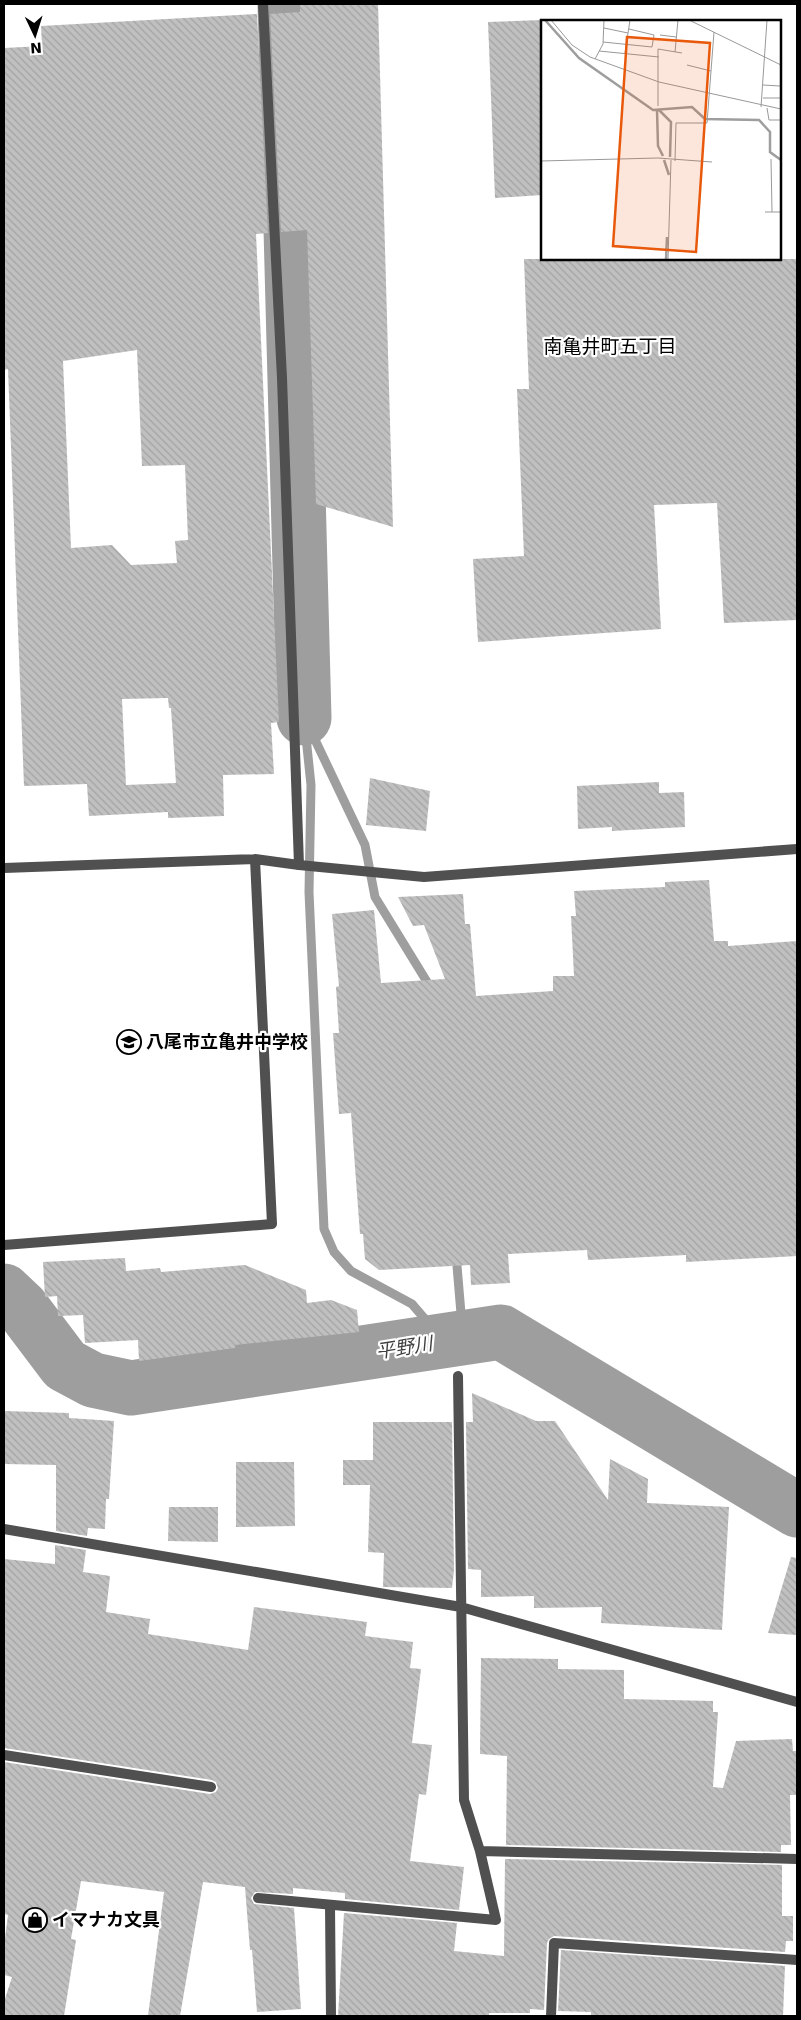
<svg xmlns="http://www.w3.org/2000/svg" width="801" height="2020" font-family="'DejaVu Sans','Noto Sans JP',sans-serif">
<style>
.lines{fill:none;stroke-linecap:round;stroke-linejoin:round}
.stream{stroke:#9e9e9e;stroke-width:9}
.river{stroke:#9e9e9e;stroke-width:55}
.building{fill:url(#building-back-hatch);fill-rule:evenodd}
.lane{stroke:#505050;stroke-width:10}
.street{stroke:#505050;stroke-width:10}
.labels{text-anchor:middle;stroke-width:4.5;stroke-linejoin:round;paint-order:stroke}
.poi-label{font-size:18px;font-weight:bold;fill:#000;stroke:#fff;text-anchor:start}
.neighbourhood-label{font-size:19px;fill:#000;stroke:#fff}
.water-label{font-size:19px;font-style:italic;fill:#3f3f3f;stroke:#fff}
.inset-river{fill:none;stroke:#9e9e9e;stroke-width:2.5}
.inset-road{fill:none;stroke:#999;stroke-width:1}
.view{fill:#e8590c;fill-opacity:0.15;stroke:#e8590c;stroke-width:2.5}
.inset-edge{fill:none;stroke:#000;stroke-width:2.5}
</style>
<defs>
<pattern id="building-back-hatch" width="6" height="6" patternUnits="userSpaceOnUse" patternTransform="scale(1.25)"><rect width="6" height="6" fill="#c0c0c0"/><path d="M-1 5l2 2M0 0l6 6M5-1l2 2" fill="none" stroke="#a3a3a3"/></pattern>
</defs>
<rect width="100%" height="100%" fill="#fff"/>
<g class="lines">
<!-- stream -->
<path class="stream" d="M 304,718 L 311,785 L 309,892 L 324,1229 L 334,1252 L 351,1271 L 412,1304 L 442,1339
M 308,725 L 365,845 L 375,897 L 432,990
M 456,1254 L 463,1337"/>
<!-- river -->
<path class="river" d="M 285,4 L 304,718
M 4,1291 L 22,1308 L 65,1365 L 93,1380 L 131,1388 L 501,1332 L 797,1510"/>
</g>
<!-- building -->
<path class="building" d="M 300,4 L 378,4 L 393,527 L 316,504 L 307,230 L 281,232 L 270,14 L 300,12 Z
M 257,14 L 268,233 L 256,234 L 279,722 L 271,723 L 274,774 L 223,775 L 224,816 L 168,818 L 168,812 L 89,816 L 87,784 L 24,786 L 8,369 L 4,370 L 4,48 L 42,46 L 41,26 ZM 137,350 L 142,466 L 185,465 L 188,540 L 175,541 L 177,563 L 131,565 L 112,545 L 71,548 L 63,361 ZM 168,698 L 169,708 L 171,708 L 176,783 L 126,785 L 122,699 Z
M 542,20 L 542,195 L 495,198 L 488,22 Z
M 524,259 L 797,259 L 797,620 L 724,623 L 717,503 L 654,505 L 661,629 L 478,642 L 473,559 L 524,556 L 517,389 L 529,389 Z
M 370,778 L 430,791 L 426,831 L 366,825 Z
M 659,782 L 659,793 L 684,792 L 685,827 L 612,831 L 612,827 L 578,829 L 577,786 Z
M 709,880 L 714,941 L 728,941 L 728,946 L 797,941 L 797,1256 L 686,1262 L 686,1255 L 588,1260 L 587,1250 L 508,1254 L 510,1283 L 471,1285 L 470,1265 L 379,1270 L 365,1259 L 363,1234 L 360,1234 L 351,1113 L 339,1114 L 333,1033 L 339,1033 L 336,987 L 339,986 L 332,914 L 374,910 L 381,983 L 445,979 L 424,925 L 413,926 L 398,897 L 463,894 L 465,924 L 470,924 L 476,996 L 553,991 L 553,976 L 574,976 L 571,916 L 576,916 L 574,891 L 665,887 L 665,882 Z
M 125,1258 L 126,1271 L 160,1268 L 161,1272 L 245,1265 L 306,1290 L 307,1303 L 331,1300 L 357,1310 L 359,1332 L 235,1345 L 235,1348 L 139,1361 L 138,1340 L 85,1343 L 83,1315 L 58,1316 L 57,1296 L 45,1297 L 43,1262 Z
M 472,1393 L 536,1421 L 555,1421 L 608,1500 L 610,1459 L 648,1479 L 647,1503 L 729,1507 L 722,1630 L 601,1623 L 602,1607 L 534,1608 L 534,1596 L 481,1597 L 481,1570 L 468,1569 L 466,1422 L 473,1422 Z
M 4,1411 L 69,1413 L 69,1418 L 114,1421 L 109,1499 L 106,1499 L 105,1529 L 88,1528 L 87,1536 L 56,1531 L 56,1465 L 4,1464 Z
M 373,1422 L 452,1422 L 454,1570 L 452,1588 L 383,1587 L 384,1553 L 368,1552 L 370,1485 L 343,1485 L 343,1460 L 373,1460 Z
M 236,1462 L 294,1462 L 295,1526 L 236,1527 Z
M 169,1507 L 218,1507 L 218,1542 L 168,1541 Z
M 55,1545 L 86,1550 L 83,1572 L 110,1576 L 106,1612 L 150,1619 L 148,1634 L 248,1650 L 254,1607 L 367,1622 L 365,1636 L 413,1642 L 410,1668 L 421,1669 L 412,1743 L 432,1745 L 426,1795 L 419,1794 L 410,1861 L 464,1867 L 459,1910 L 345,1899 L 345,1893 L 293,1888 L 293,1894 L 255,1892 L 251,1898 L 254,1904 L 294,1908 L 301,2009 L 257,2012 L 252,1950 L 250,1950 L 245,1887 L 203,1882 L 180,2016 L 148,2016 L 164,1892 L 81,1881 L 71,1939 L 76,1940 L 64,2016 L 4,2016 L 4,2002 L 12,1977 L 4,1975 L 4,1946 L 8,1915 L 4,1914 L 4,1762 L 210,1794 L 216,1792 L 218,1788 L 216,1782 L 212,1780 L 4,1748 L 4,1559 L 55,1564 Z
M 791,1557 L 797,1558 L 797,1635 L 768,1633 Z
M 481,1658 L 558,1659 L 558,1669 L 624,1670 L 624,1699 L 713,1701 L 713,1712 L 718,1712 L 713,1787 L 723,1788 L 736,1741 L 792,1739 L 793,1751 L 797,1751 L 797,1795 L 790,1795 L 791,1845 L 781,1845 L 781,1852 L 506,1845 L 507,1756 L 480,1754 Z
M 505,1859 L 782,1865 L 782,1916 L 793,1916 L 793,1941 L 786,1941 L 785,1952 L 554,1936 L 549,1939 L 547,1943 L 544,2010 L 530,2009 L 530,2013 L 489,2013 L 489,2016 L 338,2016 L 344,1913 L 457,1923 L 454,1951 L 504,1956 Z
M 561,1950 L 785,1966 L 783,2016 L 591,2016 L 591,2012 L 558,2011 Z"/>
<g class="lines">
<!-- lane -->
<path class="lane" d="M 263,4 L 282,378 L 299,865
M 4,1755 L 211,1787
M 551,2016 L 554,1943 L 797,1960"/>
<!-- street -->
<path class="street" d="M 4,868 L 255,859 L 299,865 L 424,877 L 797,849
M 4,1245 L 272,1224 L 255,859
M 4,1529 L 461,1607 L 797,1702
M 480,1851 L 797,1859
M 258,1898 L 496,1920 L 480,1851 L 464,1800 L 458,1376
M 330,1905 L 331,2016"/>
</g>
<!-- icons -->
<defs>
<symbol id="school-ring" viewBox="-11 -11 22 22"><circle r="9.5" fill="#fff" stroke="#000" stroke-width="1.5"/><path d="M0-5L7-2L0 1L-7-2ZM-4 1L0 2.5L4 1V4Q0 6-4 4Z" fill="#000"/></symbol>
<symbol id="shop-ring" viewBox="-11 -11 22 22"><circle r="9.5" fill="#fff" stroke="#000" stroke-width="1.5"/><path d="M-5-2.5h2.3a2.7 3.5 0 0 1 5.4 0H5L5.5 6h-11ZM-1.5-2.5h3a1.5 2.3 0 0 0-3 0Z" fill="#000"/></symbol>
</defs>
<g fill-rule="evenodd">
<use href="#school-ring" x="115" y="1028" width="28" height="28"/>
<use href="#shop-ring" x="21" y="1906" width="28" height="28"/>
</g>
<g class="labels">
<!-- poi labels -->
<g class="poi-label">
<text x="146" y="1048">八尾市立亀井中学校</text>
<text x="52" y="1926">イマナカ文具</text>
</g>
<!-- neighbourhood labels -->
<g class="neighbourhood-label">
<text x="610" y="353">南亀井町五丁目</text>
</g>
<!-- water labels -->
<g class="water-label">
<text transform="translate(404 1347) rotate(-9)" y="7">平野川</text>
</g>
</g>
<!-- overview -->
<g transform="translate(541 20)">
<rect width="240" height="240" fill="#fff"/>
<path class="inset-river" d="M 4,0 L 38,38 L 112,90 L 151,87 L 164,99 L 218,100 L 229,112 L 229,132 L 240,140M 116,90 L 117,126 L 122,136M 118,90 L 130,102 L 129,137M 123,140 L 128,155M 125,240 L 126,217"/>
<path class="inset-road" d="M 10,0 L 31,25 L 49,37 L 118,62 L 240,89M 148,0 L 240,45M 63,8 L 87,13M 119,15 L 135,17M 62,22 L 111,27 L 113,15 L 88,9M 58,31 L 118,37M 134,32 L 137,0M 84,33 L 89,0M 54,39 L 62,24 L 63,0M 146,45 L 170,51M 222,65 L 239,66M 222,78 L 240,78M 117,86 L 117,29 L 141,33M 220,87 L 226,0M 226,88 L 228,100 L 240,100M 230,139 L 231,192M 0,141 L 117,138 L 171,142M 134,141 L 135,103 L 166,103 L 173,12M 224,192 L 240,192M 127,240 L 130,140"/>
<path class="view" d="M 86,17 L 169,23 L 155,232 L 72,226 Z"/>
<rect width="240" height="240" class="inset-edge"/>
</g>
<!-- border -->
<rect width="801" height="2020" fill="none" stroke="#000000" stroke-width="10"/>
<!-- north arrow -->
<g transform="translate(35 35) rotate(176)" stroke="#ffffff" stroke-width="4" paint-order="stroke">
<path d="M0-4L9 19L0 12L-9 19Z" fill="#000000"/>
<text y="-8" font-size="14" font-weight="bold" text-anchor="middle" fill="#000000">N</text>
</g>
</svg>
